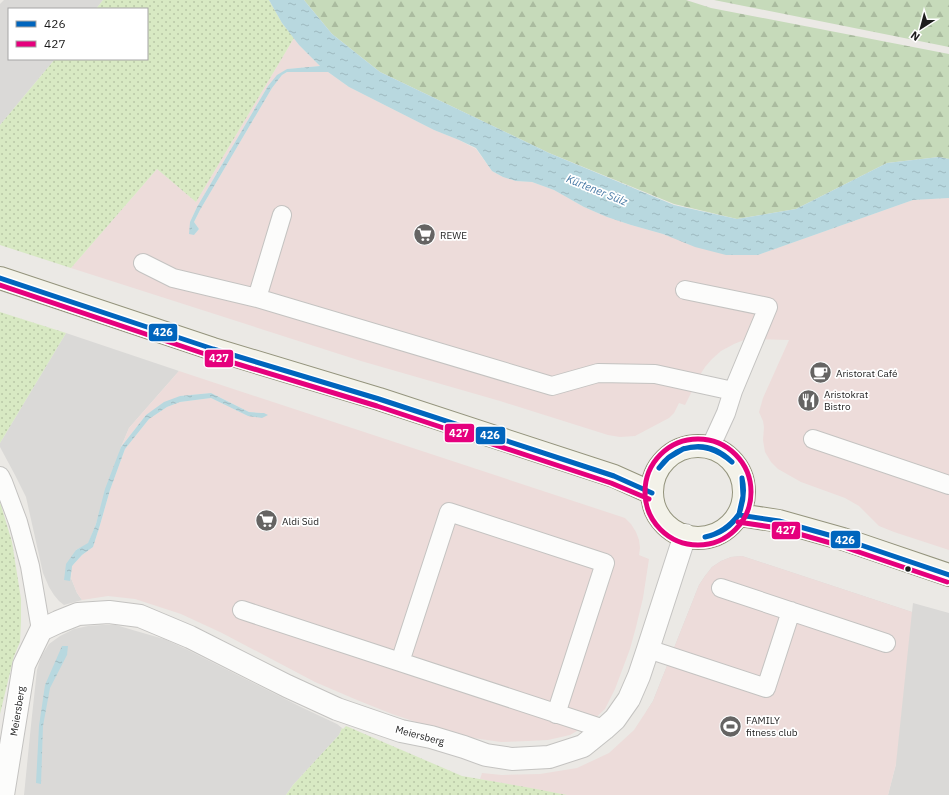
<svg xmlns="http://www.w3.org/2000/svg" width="949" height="795" font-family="'IBM Plex Sans',sans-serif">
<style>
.residential{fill:#dad9d7}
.commercial{fill:#eddcda}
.grass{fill:url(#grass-dots)}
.forest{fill:url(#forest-firs)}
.water{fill:url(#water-ripples)}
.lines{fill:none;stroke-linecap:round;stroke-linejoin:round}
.lane-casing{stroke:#c4c3c1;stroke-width:20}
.street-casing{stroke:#c4c3c1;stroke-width:24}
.secondary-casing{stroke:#94947d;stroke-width:24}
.lane{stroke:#fcfcfb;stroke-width:18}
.street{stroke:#fcfcfb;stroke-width:22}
.secondary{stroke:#f3f2e9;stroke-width:22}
.bus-1-casing{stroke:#fff;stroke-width:8}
.bus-2-casing{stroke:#fff;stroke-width:8}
.bus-1{stroke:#0065bd;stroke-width:5}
.bus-2{stroke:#e5007d;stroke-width:5}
.bus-dot{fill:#1d1d1d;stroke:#fff;stroke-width:1.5}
.labels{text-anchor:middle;stroke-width:3.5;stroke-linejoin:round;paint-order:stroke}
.poi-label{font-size:10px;fill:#1d1d1d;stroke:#fff;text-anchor:start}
.street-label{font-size:10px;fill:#1d1d1d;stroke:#fff}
.water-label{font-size:11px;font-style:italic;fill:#4678a4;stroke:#fff}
.line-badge{stroke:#fff;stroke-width:1.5}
.badge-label{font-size:11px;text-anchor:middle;font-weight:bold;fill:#fff}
</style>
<defs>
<pattern id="grass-dots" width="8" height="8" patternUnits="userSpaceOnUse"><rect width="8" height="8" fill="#d8e9c3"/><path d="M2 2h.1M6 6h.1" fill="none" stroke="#b9c7a7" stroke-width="1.8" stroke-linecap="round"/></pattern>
<pattern id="forest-firs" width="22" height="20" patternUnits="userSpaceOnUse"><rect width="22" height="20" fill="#c6daba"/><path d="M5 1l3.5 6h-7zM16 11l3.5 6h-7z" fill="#aabb9f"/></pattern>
<pattern id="water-ripples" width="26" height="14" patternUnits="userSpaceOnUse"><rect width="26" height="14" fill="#b8d8df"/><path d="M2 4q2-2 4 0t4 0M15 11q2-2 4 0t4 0" fill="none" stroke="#9eb9bf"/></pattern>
</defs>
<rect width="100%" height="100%" fill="#ebe9e5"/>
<!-- residential -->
<path class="residential" d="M 4,0 L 103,0 L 96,9 L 9,9 L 9,59 L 55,59 L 0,125 L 0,4 Z
M 66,333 L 179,371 L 129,428 L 121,447 L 96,524 L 88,544 L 76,550 L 70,580 L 71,578 L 77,593 L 82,600 L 64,605 L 59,601 L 54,595 L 49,587 L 43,573 L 26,497 L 15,475 L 0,447 L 0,443 Z
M 742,556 L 912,612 L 913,603 L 949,613 L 949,795 L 888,795 L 896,764 L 646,712 L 653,701 L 699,585 L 705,576 L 712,567 L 721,561 L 731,557 Z
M 102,625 L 116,625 L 136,631 L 164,639 L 186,649 L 301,707 L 337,724 L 342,728 L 339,735 L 293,785 L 286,795 L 24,795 L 31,725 L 37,670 L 41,657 L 49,644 L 60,636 L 74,629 L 88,626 Z"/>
<!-- commercial -->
<path class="commercial" d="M 294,38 L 299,45 L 320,66 L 287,69 L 268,86 L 197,207 L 190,222 L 194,235 L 199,229 L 194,222 L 200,210 L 272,88 L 282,75 L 287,72 L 328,72 L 349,87 L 434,130 L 459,140 L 476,149 L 492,171 L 503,177 L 516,181 L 532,182 L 554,190 L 584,207 L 607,217 L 631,225 L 663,234 L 758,255 L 913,200 L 949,198 L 949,550 L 894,532 L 879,526 L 859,506 L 845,498 L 801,482 L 778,469 L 771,462 L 765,452 L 763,440 L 764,427 L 763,421 L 759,412 L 763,398 L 789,340 L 756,339 L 744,340 L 734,344 L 721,351 L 712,359 L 705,367 L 700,375 L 685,405 L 679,403 L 674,413 L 669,418 L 635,436 L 620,437 L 608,435 L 500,401 L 361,361 L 71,268 L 157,169 L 196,202 Z
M 179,371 L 625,518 L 631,524 L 636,532 L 639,540 L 640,548 L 639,555 L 649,559 L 643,598 L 636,627 L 630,649 L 615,689 L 605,709 L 589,724 L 570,735 L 548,740 L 528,741 L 501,742 L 473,738 L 440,730 L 392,714 L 357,700 L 315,682 L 222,633 L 181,614 L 135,599 L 108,596 L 82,600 L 77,593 L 71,578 L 72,566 L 82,555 L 93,547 L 100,525 L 110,490 L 125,449 L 149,419 L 167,407 L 180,402 L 211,398 L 248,416 L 264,413 L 261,413 L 249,412 L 211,393 L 180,396 L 146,415 L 121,447 L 129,428 Z
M 742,556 L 912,612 L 896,764 L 888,795 L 567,795 L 480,779 L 482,773 L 502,775 L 540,774 L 577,768 L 609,753 L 634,730 L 653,701 L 699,585 L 705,576 L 712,567 L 721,561 L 731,557 Z"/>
<!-- grass -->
<path class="grass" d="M 103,0 L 269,0 L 282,23 L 294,38 L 196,202 L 157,169 L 71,268 L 0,245 L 0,125 L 55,59 L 147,59 L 147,9 L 96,9 Z
M 0,312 L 66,333 L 0,443 Z
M 0,502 L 12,542 L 21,599 L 21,621 L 20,642 L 14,656 L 0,714 Z
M 346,726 L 462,776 L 531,788 L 567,795 L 286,795 L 293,785 L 339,735 L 342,728 L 343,729 Z"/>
<!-- forest -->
<path class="forest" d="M 304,0 L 686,0 L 711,8 L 949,54 L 949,159 L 939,157 L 887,163 L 796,209 L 737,219 L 674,204 L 549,153 L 380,72 L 332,34 Z
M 714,0 L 949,0 L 949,47 Z"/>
<!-- water -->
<path class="water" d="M 269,0 L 304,0 L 332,34 L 380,72 L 549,153 L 674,205 L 737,219 L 796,209 L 887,163 L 939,157 L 949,159 L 949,198 L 913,200 L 758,255 L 726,255 L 695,247 L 663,234 L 631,225 L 607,217 L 584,207 L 554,190 L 532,182 L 516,181 L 503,177 L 492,171 L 476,148 L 459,140 L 434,130 L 349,87 L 328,72 L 287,72 L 282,75 L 272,88 L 200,210 L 194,222 L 199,229 L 194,235 L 189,234 L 190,222 L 197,207 L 268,86 L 277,75 L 287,69 L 320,66 L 299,45 L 282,23 Z
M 211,393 L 249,412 L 261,413 L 264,413 L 268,415 L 262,418 L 248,416 L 211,398 L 180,402 L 167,407 L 149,419 L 125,449 L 110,490 L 100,525 L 93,547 L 82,555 L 72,566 L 70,581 L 64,580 L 66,564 L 76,550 L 88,543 L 96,524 L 105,489 L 121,447 L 146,415 L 164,402 L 180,396 Z
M 62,646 L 68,646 L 67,655 L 50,688 L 43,726 L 41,784 L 36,783 L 39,726 L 45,685 Z"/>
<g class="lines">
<defs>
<path id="lane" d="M 143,263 L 173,278 L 257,298 L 552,386 L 598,373 L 655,374 L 733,391
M 685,290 L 768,307 L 733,391 L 726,413 L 710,448
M 257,298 L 282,215
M 813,439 L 949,485
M 0,476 L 3,482 L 18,522 L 30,566 L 41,630
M 721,588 L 886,643
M 242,610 L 604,729
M 648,649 L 766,688 L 791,611
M 400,662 L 449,512 L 605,563 L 556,714"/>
<path id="street" d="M 3,795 L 24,665 L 41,630 L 58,622 L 78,614 L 109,612 L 140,616 L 190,637 L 287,686 L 337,709 L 401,731 L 431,737 L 464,747 L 486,755 L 512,759 L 549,757 L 583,746 L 604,729 L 615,719 L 629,699 L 639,676 L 648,649 L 685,535"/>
<path id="secondary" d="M 0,278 L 213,349 L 379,399 L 614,476 L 652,493
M652 492a46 46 0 1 1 92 0a46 46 0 1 1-92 0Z
M 739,515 L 779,521 L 843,539 L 949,575"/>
</defs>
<!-- lane casing -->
<use href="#lane" class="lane-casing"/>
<!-- street casing -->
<use href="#street" class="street-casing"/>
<!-- secondary casing -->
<use href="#secondary" class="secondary-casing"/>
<!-- lane -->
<use href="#lane" class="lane"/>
<!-- street -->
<use href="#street" class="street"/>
<!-- secondary -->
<use href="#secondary" class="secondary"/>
<defs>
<path id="bus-1" d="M 0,278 L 213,349 L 379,399 L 614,476 L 652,493
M 683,449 C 702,443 718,448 732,462
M 683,449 C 703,444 717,449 732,462
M 659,468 C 665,459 673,453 683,449
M 659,468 L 668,458 L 683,449
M 739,514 L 743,496 L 742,478
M 739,514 C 743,503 745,490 742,478
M 739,515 L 779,521 L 843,539 L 949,575
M 705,537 C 719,534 731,525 739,514
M 705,537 C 719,534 732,526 739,514"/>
<path id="bus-2" d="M 0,285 L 211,356 L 377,406 L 611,483 L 649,499
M645 492a53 53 0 1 1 106 0a53 53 0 1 1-106 0Z
M 738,522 L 778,528 L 841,546 L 947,582"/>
</defs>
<!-- bus-1 casing -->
<use href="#bus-1" class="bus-1-casing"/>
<!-- bus-2 casing -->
<use href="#bus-2" class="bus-2-casing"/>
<!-- bus-1 -->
<use href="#bus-1" class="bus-1"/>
<!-- bus-2 -->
<use href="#bus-2" class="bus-2"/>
</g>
<!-- icons -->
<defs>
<symbol id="supermarket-disc" viewBox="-11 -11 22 22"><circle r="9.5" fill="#656463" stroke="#fff"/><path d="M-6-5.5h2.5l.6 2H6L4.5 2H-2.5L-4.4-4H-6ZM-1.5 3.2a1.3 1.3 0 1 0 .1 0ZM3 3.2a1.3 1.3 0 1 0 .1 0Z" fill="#fff"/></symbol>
<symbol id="cafe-disc" viewBox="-11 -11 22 22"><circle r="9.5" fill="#656463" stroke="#fff"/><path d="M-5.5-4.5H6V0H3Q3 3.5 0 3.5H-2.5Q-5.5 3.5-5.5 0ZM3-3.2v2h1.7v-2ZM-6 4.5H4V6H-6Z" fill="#fff"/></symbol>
<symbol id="restaurant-disc" viewBox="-11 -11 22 22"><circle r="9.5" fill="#656463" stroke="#fff"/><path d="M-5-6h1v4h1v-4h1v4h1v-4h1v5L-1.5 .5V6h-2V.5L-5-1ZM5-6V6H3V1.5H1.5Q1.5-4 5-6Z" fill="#fff"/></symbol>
<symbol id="stadium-disc" viewBox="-11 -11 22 22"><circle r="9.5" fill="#656463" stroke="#fff"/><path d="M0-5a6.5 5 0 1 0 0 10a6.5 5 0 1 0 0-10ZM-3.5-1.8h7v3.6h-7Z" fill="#fff"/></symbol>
</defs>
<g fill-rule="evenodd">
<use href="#supermarket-disc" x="412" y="222" width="25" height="25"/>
<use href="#cafe-disc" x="808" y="360" width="25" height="25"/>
<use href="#restaurant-disc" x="796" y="388" width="25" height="25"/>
<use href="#supermarket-disc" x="254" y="508" width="25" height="25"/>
<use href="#stadium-disc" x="718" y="714" width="25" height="25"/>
</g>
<!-- markers -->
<circle class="bus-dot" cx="908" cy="569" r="3.5"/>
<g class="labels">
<!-- poi labels -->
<g class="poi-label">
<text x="440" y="239">REWE</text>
<text x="836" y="377">Aristorat Café</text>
<text x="824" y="398">Aristokrat<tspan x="824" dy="12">Bistro</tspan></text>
<text x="282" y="525">Aldi Süd</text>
<text x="746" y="724">FAMILY<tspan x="746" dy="12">fitness club</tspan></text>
</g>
<!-- street labels -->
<g class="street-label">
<text transform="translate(17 711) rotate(-81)" y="4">Meiersberg</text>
<text transform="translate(420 735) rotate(15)" y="4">Meiersberg</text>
</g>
<!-- water labels -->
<g class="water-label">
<text transform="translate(597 190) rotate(22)" y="4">Kürtener Sülz</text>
</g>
</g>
<g class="line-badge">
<rect x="148" y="323" width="30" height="19" rx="4" fill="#0065bd"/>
<rect x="204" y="349" width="30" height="19" rx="4" fill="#e5007d"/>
<rect x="444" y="423" width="31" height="20" rx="4" fill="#e5007d"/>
<rect x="475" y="426" width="31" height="19" rx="4" fill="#0065bd"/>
<rect x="771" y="521" width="30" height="19" rx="4" fill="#e5007d"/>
<rect x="830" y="530" width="31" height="19" rx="4" fill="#0065bd"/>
</g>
<g class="badge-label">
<text x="163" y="336">426</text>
<text x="219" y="362">427</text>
<text x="459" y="437">427</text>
<text x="490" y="439">426</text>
<text x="786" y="534">427</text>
<text x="845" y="544">426</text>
</g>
<!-- legend -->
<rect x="8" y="8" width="140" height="52" fill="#ffffff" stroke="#a5a5a5"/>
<rect x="16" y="21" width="20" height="6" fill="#0065bd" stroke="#a5a5a5"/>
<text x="44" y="28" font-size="12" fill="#1d1d1d">426</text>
<rect x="16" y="41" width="20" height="6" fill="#e5007d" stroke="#a5a5a5"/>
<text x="44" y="48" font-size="12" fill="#1d1d1d">427</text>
<!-- north arrow -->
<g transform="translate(921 28) rotate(216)" stroke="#ffffff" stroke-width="3" paint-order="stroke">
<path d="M0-3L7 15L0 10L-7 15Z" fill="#1d1d1d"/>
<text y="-6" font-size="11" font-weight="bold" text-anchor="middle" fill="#1d1d1d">N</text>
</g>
</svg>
